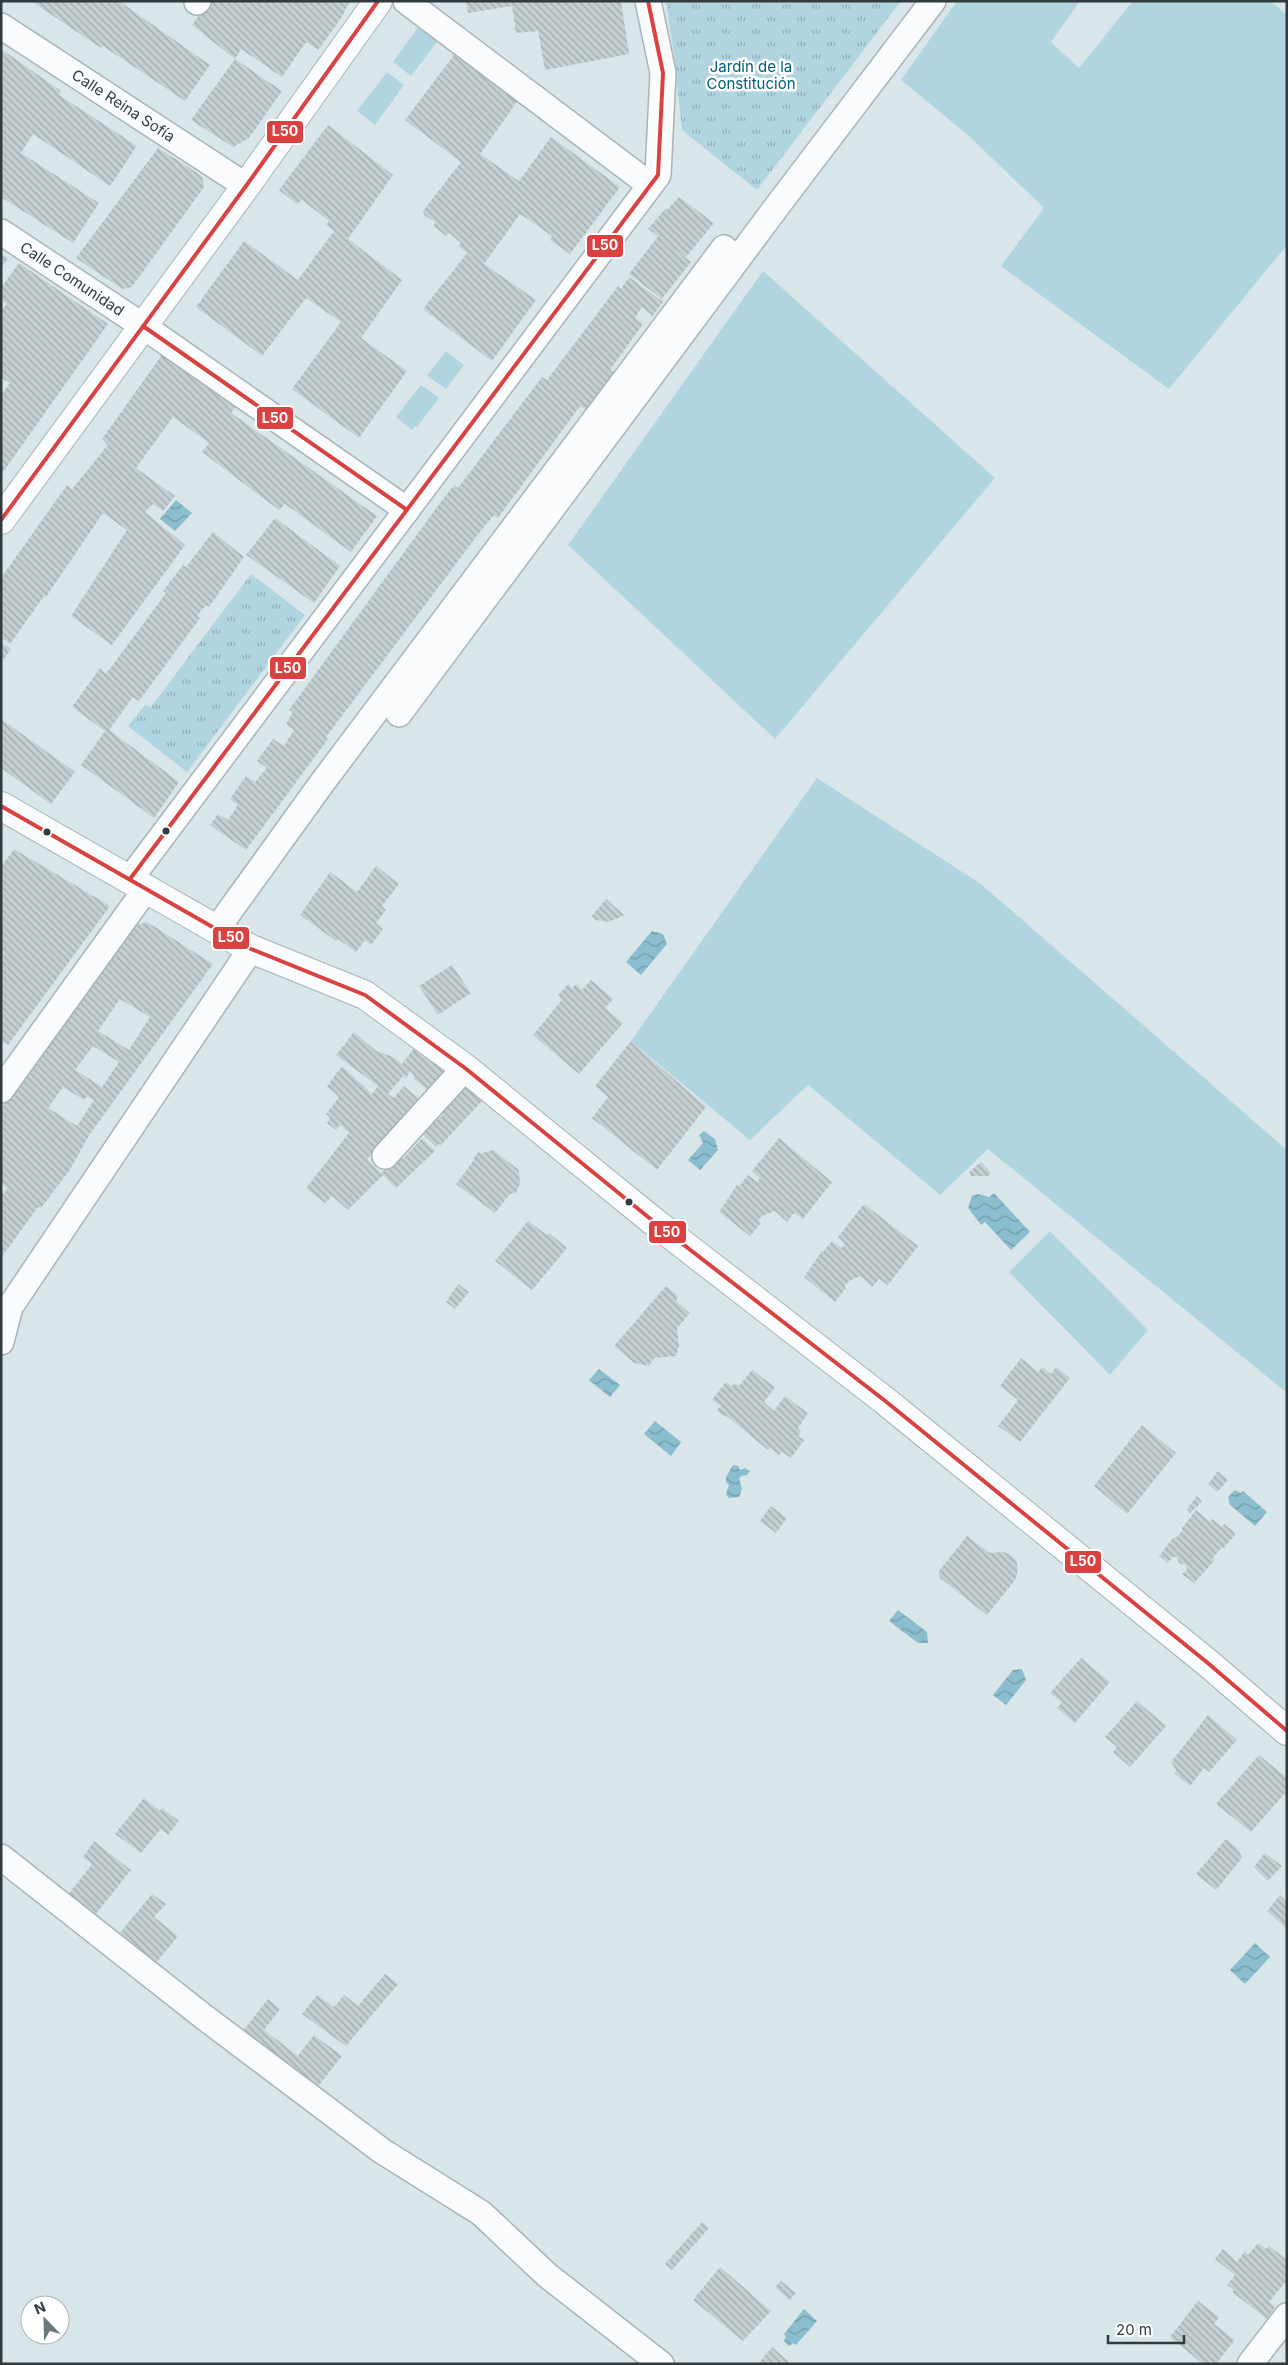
<svg xmlns="http://www.w3.org/2000/svg" width="1288" height="2365" font-family="Inter,sans-serif">
<style>
.grass{fill:#b0d5e1}
.park{fill:url(#park-tufts)}
.water{fill:url(#water-waves)}
.building{fill:url(#building-back-hatch);fill-rule:evenodd}
.lines{fill:none;stroke-linecap:round;stroke-linejoin:round}
.street-casing{stroke:#a9b4b8;stroke-width:28}
.secondary-casing{stroke:#a9b4b8;stroke-width:30}
.street{stroke:#f9fbfc;stroke-width:25}
.secondary{stroke:#f9fbfc;stroke-width:28}
.bus-1-casing{stroke:#fff;stroke-width:8}
.bus-1{stroke:#da4241;stroke-width:4}
.bus-dot{fill:#313b3e;stroke:#fff;stroke-width:2}
.labels{text-anchor:middle;stroke-width:5;stroke-linejoin:round;paint-order:stroke}
.park-label{font-size:15px;fill:#006077;stroke:#fff}
.street-label{font-size:15px;fill:#313b3e;stroke:#fff}
.line-badge{stroke:#fff;stroke-width:2}
.badge-label{font-size:14px;text-anchor:middle;font-weight:bold;fill:#fff}
</style>
<defs>
<pattern id="park-tufts" width="24" height="20" patternUnits="userSpaceOnUse" patternTransform="scale(1.25)"><rect width="24" height="20" fill="#b0d5e1"/><path d="M3 7l-1-3M5 7V3M7 7l1-3M15 17l-1-3M17 17v-4M19 17l1-3" fill="none" stroke="#90aeb8"/></pattern>
<pattern id="water-waves" width="16" height="10" patternUnits="userSpaceOnUse" patternTransform="scale(1.25)"><rect width="16" height="10" fill="#8abdcd"/><path d="M0 5q4-4 8 0t8 0" fill="none" stroke="#719ba8"/></pattern>
<pattern id="building-back-hatch" width="6" height="6" patternUnits="userSpaceOnUse" patternTransform="scale(1.25)"><rect width="6" height="6" fill="#c4cfd2"/><path d="M-1 5l2 2M0 0l6 6M5-1l2 2" fill="none" stroke="#a0a9ac"/></pattern>
</defs>
<rect width="100%" height="100%" fill="#d8e6ea"/>
<!-- grass -->
<path class="grass" d="M 957,1 L 1080,1 L 1051,42 L 1079,68 L 1133,1 L 1270,1 L 1287,15 L 1287,245 L 1169,389 L 1001,266 L 1044,208 L 969,136 L 901,80 Z
M 419,26 L 438,41 L 411,76 L 393,62 Z
M 387,72 L 404,85 L 375,125 L 357,111 Z
M 763,271 L 995,478 L 775,739 L 568,545 Z
M 446,351 L 464,365 L 446,389 L 427,376 Z
M 421,385 L 439,398 L 417,427 L 415,426 L 412,430 L 396,417 Z
M 817,778 L 981,884 L 1287,1150 L 1287,1393 L 988,1149 L 940,1195 L 808,1085 L 750,1140 L 631,1041 Z
M 1050,1231 L 1148,1330 L 1110,1375 L 1009,1272 Z"/>
<!-- park -->
<path class="park" d="M 666,1 L 901,1 L 757,190 L 682,130 L 674,55 Z
M 251,574 L 305,615 L 187,772 L 128,726 L 145,705 L 151,707 Z"/>
<!-- water -->
<path class="water" d="M 176,500 L 192,513 L 175,531 L 160,519 Z
M 652,931 L 663,934 L 667,944 L 641,975 L 626,962 Z
M 704,1131 L 715,1139 L 718,1150 L 700,1170 L 688,1160 L 703,1143 L 699,1135 Z
M 994,1193 L 1030,1232 L 1011,1250 L 985,1222 L 981,1225 L 968,1208 L 972,1196 L 978,1194 L 989,1197 Z
M 599,1369 L 620,1385 L 610,1397 L 589,1380 Z
M 655,1421 L 681,1442 L 671,1456 L 644,1434 Z
M 733,1465 L 738,1466 L 740,1470 L 745,1468 L 750,1471 L 747,1475 L 741,1476 L 739,1479 L 742,1489 L 739,1497 L 729,1498 L 726,1494 L 729,1485 L 726,1482 L 726,1477 Z
M 1235,1490 L 1241,1493 L 1243,1491 L 1267,1512 L 1255,1526 L 1230,1505 L 1228,1497 Z
M 898,1610 L 927,1632 L 928,1643 L 918,1643 L 889,1621 Z
M 1022,1669 L 1026,1680 L 1006,1705 L 993,1695 L 1013,1670 Z
M 1255,1943 L 1270,1957 L 1245,1984 L 1230,1970 Z
M 804,2309 L 817,2321 L 796,2345 L 793,2343 L 789,2346 L 784,2341 L 786,2337 L 784,2334 Z"/>
<!-- building -->
<path class="building" d="M 31,1 L 119,1 L 210,65 L 185,101 L 103,46 L 101,48 Z
M 209,1 L 350,1 L 340,20 L 318,50 L 306,42 L 282,77 L 241,49 L 235,59 L 192,25 Z
M 466,1 L 621,1 L 629,54 L 545,70 L 538,31 L 516,33 L 512,6 L 468,13 Z
M 1,49 L 61,91 L 59,95 L 137,146 L 110,186 L 33,134 L 21,153 L 99,203 L 73,243 L 1,197 Z
M 457,51 L 519,99 L 480,154 L 519,181 L 551,137 L 620,187 L 570,254 L 550,240 L 552,236 L 520,214 L 484,264 L 536,300 L 492,361 L 423,309 L 467,253 L 458,246 L 461,243 L 449,233 L 446,236 L 434,226 L 435,222 L 424,215 L 423,211 L 461,162 L 405,120 Z
M 235,59 L 282,91 L 249,138 L 233,147 L 191,120 Z
M 328,125 L 393,175 L 348,239 L 402,280 L 361,338 L 407,371 L 359,438 L 292,389 L 341,322 L 306,298 L 262,356 L 196,307 L 244,241 L 298,280 L 334,231 L 326,225 L 329,221 L 302,200 L 297,204 L 279,190 Z
M 158,148 L 202,176 L 204,187 L 132,287 L 122,289 L 76,258 Z
M 679,197 L 714,223 L 686,257 L 674,249 L 691,262 L 662,299 L 629,274 L 658,236 L 648,229 L 665,209 L 667,210 Z
M 1,254 L 8,258 L 1,268 Z
M 19,263 L 108,324 L 1,475 L 1,395 L 10,383 L 1,378 L 1,310 L 7,304 L 1,300 L 1,288 Z
M 629,277 L 663,302 L 653,316 L 642,307 L 635,318 L 643,324 L 610,370 L 615,373 L 586,410 L 580,406 L 498,518 L 494,515 L 479,533 L 326,737 L 328,739 L 246,850 L 210,825 L 218,814 L 228,820 L 238,805 L 230,799 L 246,776 L 255,782 L 267,768 L 257,761 L 273,739 L 284,746 L 294,730 L 286,724 L 293,712 L 289,710 L 440,503 L 454,485 L 458,488 L 542,377 L 547,380 L 618,286 L 621,289 Z
M 164,352 L 237,405 L 231,413 L 377,516 L 351,552 L 285,504 L 279,510 L 202,452 L 209,443 L 173,417 L 136,468 L 175,496 L 163,511 L 153,504 L 145,512 L 185,545 L 112,645 L 71,616 L 127,530 L 103,513 L 46,597 L 44,596 L 10,644 L 1,638 L 1,578 L 67,485 L 72,489 L 108,445 L 102,439 Z
M 275,518 L 340,566 L 314,603 L 246,555 Z
M 213,532 L 244,557 L 209,607 L 206,605 L 197,616 L 200,618 L 139,701 L 133,697 L 109,730 L 179,782 L 154,818 L 81,765 L 105,731 L 72,707 L 100,668 L 106,674 L 166,593 L 163,591 L 183,565 L 186,567 Z
M 1,642 L 11,649 L 1,663 Z
M 1,719 L 75,772 L 51,804 L 1,768 Z
M 14,849 L 110,906 L 8,1045 L 1,1041 L 1,956 L 4,953 L 1,952 L 1,867 Z
M 376,866 L 399,884 L 382,906 L 386,910 L 376,923 L 383,929 L 371,945 L 365,940 L 356,952 L 338,939 L 336,941 L 300,915 L 330,872 L 357,892 Z
M 606,899 L 624,915 L 609,922 L 596,920 L 591,917 Z
M 147,922 L 213,964 L 90,1134 L 69,1171 L 41,1208 L 38,1207 L 1,1258 L 1,1196 L 8,1188 L 1,1183 L 1,1108 L 133,926 ZM 120,999 L 150,1017 L 129,1050 L 98,1031 ZM 93,1046 L 119,1062 L 102,1087 L 75,1070 ZM 63,1087 L 84,1100 L 87,1096 L 94,1100 L 77,1126 L 48,1108 Z
M 452,965 L 471,993 L 438,1015 L 419,986 Z
M 591,980 L 613,999 L 605,1008 L 623,1023 L 579,1074 L 533,1035 L 562,1000 L 558,995 L 568,984 L 572,988 L 576,984 L 582,990 Z
M 354,1032 L 376,1051 L 393,1057 L 402,1064 L 419,1042 L 449,1065 L 428,1090 L 414,1079 L 415,1077 L 410,1071 L 406,1078 L 403,1076 L 388,1094 L 394,1098 L 404,1086 L 420,1100 L 367,1159 L 381,1173 L 400,1155 L 403,1159 L 422,1138 L 435,1151 L 396,1188 L 383,1175 L 348,1210 L 332,1196 L 325,1203 L 306,1188 L 349,1133 L 340,1125 L 336,1130 L 327,1123 L 330,1118 L 326,1114 L 339,1097 L 327,1086 L 342,1066 L 372,1094 L 378,1086 L 336,1055 Z
M 631,1041 L 706,1107 L 657,1170 L 592,1118 L 608,1097 L 595,1086 Z
M 465,1083 L 484,1099 L 441,1145 L 439,1144 L 436,1147 L 416,1128 L 428,1116 L 436,1121 L 444,1114 L 439,1110 Z
M 779,1138 L 832,1182 L 803,1219 L 794,1213 L 787,1222 L 775,1211 L 762,1216 L 758,1221 L 761,1223 L 750,1236 L 719,1212 L 737,1185 L 739,1186 L 748,1175 L 757,1182 L 760,1178 L 752,1171 Z
M 493,1150 L 519,1170 L 520,1184 L 516,1193 L 510,1194 L 495,1213 L 456,1184 L 474,1160 L 473,1159 L 479,1151 L 480,1154 Z
M 981,1162 L 991,1173 L 988,1176 L 971,1176 L 969,1172 Z
M 864,1204 L 918,1246 L 888,1285 L 879,1279 L 872,1287 L 860,1276 L 849,1281 L 844,1286 L 846,1288 L 835,1302 L 804,1277 L 822,1251 L 823,1252 L 832,1241 L 842,1248 L 845,1244 L 838,1237 Z
M 528,1221 L 547,1235 L 549,1233 L 567,1248 L 532,1290 L 495,1261 Z
M 458,1284 L 469,1292 L 455,1309 L 446,1302 Z
M 666,1286 L 678,1296 L 676,1301 L 690,1313 L 677,1328 L 679,1346 L 676,1356 L 654,1358 L 649,1366 L 634,1363 L 614,1346 Z
M 1021,1358 L 1038,1372 L 1042,1367 L 1051,1374 L 1056,1367 L 1070,1378 L 1020,1442 L 998,1426 L 1018,1400 L 1000,1386 Z
M 752,1370 L 775,1387 L 764,1402 L 774,1411 L 785,1396 L 808,1413 L 798,1428 L 801,1432 L 798,1436 L 804,1440 L 791,1458 L 782,1452 L 779,1455 L 771,1448 L 768,1450 L 728,1417 L 721,1414 L 717,1410 L 721,1406 L 712,1400 L 726,1382 L 732,1386 L 735,1383 L 739,1386 Z
M 1142,1425 L 1176,1453 L 1127,1514 L 1094,1486 Z
M 1218,1471 L 1228,1480 L 1217,1492 L 1208,1484 Z
M 1197,1496 L 1202,1502 L 1190,1513 L 1187,1509 Z
M 771,1506 L 787,1518 L 776,1533 L 760,1521 Z
M 1196,1510 L 1210,1522 L 1212,1519 L 1222,1527 L 1224,1524 L 1234,1532 L 1235,1535 L 1224,1548 L 1221,1548 L 1213,1558 L 1214,1561 L 1194,1583 L 1182,1574 L 1187,1570 L 1186,1565 L 1179,1563 L 1177,1557 L 1172,1557 L 1168,1563 L 1159,1556 L 1173,1538 L 1177,1537 L 1182,1531 L 1182,1528 Z
M 967,1536 L 990,1553 L 1003,1552 L 1009,1554 L 1016,1560 L 1018,1569 L 1015,1580 L 987,1615 L 940,1578 L 939,1574 L 939,1571 Z
M 1081,1658 L 1110,1682 L 1075,1723 L 1057,1708 L 1062,1702 L 1050,1693 Z
M 1137,1701 L 1166,1726 L 1130,1767 L 1113,1752 L 1117,1747 L 1105,1737 Z
M 1208,1715 L 1237,1740 L 1209,1772 L 1204,1768 L 1190,1786 L 1174,1773 L 1176,1770 L 1171,1762 Z
M 1259,1755 L 1287,1778 L 1287,1791 L 1251,1832 L 1216,1804 Z
M 144,1798 L 160,1811 L 162,1808 L 179,1821 L 168,1835 L 161,1829 L 141,1853 L 115,1834 Z
M 1226,1839 L 1239,1850 L 1242,1858 L 1216,1890 L 1196,1874 Z
M 94,1841 L 131,1870 L 95,1915 L 68,1895 L 92,1864 L 83,1857 Z
M 1265,1853 L 1282,1866 L 1268,1881 L 1254,1867 Z
M 152,1894 L 166,1904 L 154,1917 L 178,1936 L 156,1963 L 119,1934 Z
M 1280,1895 L 1287,1902 L 1287,1929 L 1267,1911 Z
M 385,1974 L 398,1984 L 346,2046 L 302,2014 L 317,1995 L 334,2007 L 344,1995 L 358,2006 Z
M 268,1999 L 280,2009 L 264,2030 L 298,2056 L 314,2035 L 342,2056 L 316,2089 L 243,2031 Z
M 702,2222 L 709,2228 L 672,2270 L 665,2264 Z
M 1258,2243 L 1266,2249 L 1269,2246 L 1287,2260 L 1287,2280 L 1269,2302 L 1275,2307 L 1267,2319 L 1232,2292 L 1234,2290 L 1227,2285 L 1235,2275 L 1215,2259 L 1223,2249 L 1237,2262 L 1245,2251 L 1248,2255 Z
M 720,2267 L 771,2311 L 743,2341 L 693,2300 Z
M 781,2281 L 796,2293 L 789,2300 L 775,2287 Z
M 1198,2301 L 1219,2317 L 1214,2324 L 1235,2340 L 1216,2364 L 1203,2364 L 1170,2337 Z
M 772,2347 L 789,2362 L 788,2364 L 758,2364 Z"/>
<g class="lines">
<defs>
<g id="street">
<path d="M 406,1 L 650,185"/>
<path d="M 197,2 L 198,1"/>
<path id="s1" d="M 1,26 L 246,186"/>
<path id="s2" d="M 1,232 L 143,326 L 407,510"/>
<path d="M 399,714 L 778,205 L 933,1"/>
<path d="M 130,879 L 658,175 L 663,73 L 648,1"/>
<path d="M 216,930 L 322,783 L 724,248"/>
<path d="M 1,1090 L 146,889"/>
<path d="M 385,1156 L 465,1068"/>
<path d="M 1,1342 L 10,1307 L 251,949"/>
<path d="M 1,1857 L 204,2017 L 382,2151 L 481,2213 L 547,2275 L 661,2364"/>
<path d="M 1250,2364 L 1287,2316"/>
</g>
<path id="secondary" d="M 1,520 L 246,186 L 378,1
M 1,806 L 251,949 L 365,995 L 465,1068 L 653,1221 L 884,1400 L 1209,1664 L 1287,1731"/>
</defs>
<!-- street casing -->
<use href="#street" class="street-casing"/>
<!-- secondary casing -->
<use href="#secondary" class="secondary-casing"/>
<!-- street -->
<use href="#street" class="street"/>
<!-- secondary -->
<use href="#secondary" class="secondary"/>
<defs>
<path id="bus-1" d="M 143,326 L 407,510
M 1,520 L 246,186 L 378,1
M 1,806 L 251,949 L 365,995 L 465,1068 L 653,1221 L 884,1400 L 1209,1664 L 1287,1731
M 130,879 L 658,175 L 663,73 L 648,1"/>
</defs>
<!-- bus-1 casing -->
<use href="#bus-1" class="bus-1-casing"/>
<!-- bus-1 -->
<use href="#bus-1" class="bus-1"/>
</g>
<!-- markers -->
<g class="bus-dot">
<circle cx="166" cy="831" r="4.5"/>
<circle cx="47" cy="832" r="4.5"/>
<circle cx="629" cy="1202" r="4.5"/>
</g>
<g class="labels">
<!-- park labels -->
<g class="park-label">
<text x="751" y="72">Jardín de la<tspan x="751" dy="17">Constitución</tspan></text>
</g>
<!-- street labels -->
<g class="street-label">
<text dy="5" stroke="none"><textPath href="#s1" startOffset="146">Calle Reina Sofía</textPath></text>
<text dy="5" stroke="none"><textPath href="#s2" startOffset="85">Calle Comunidad</textPath></text>
</g>
</g>
<g class="line-badge">
<rect x="266" y="120" width="38" height="24" rx="5" fill="#da4241"/>
<rect x="586" y="234" width="38" height="24" rx="5" fill="#da4241"/>
<rect x="256" y="406" width="38" height="24" rx="5" fill="#da4241"/>
<rect x="269" y="656" width="38" height="24" rx="5" fill="#da4241"/>
<rect x="212" y="926" width="38" height="24" rx="5" fill="#da4241"/>
<rect x="648" y="1220" width="39" height="24" rx="5" fill="#da4241"/>
<rect x="1064" y="1550" width="38" height="24" rx="5" fill="#da4241"/>
</g>
<g class="badge-label">
<text x="285" y="136">L50</text>
<text x="605" y="250">L50</text>
<text x="275" y="423">L50</text>
<text x="288" y="673">L50</text>
<text x="231" y="942">L50</text>
<text x="667" y="1237">L50</text>
<text x="1083" y="1566">L50</text>
</g>
<!-- border -->
<rect width="1288" height="2365" fill="none" stroke="#313b3e" stroke-width="5"/>
<!-- north arrow -->
<g transform="translate(45 2320) rotate(337)"><circle r="24" fill="#ffffff" stroke="#adb1b2"/>
<path d="M0-4L9 19L0 12L-9 19Z" fill="#6b777a"/>
<text y="-8" font-size="14" font-weight="bold" text-anchor="middle" fill="#313b3e">N</text>
</g>
<!-- scale -->
<path d="M1108 2335v8h76v-8" fill="none" stroke="#313b3e" stroke-width="2.5"/>
<text x="1116" y="2335" font-size="15" fill="#313b3e" stroke="#ffffff" stroke-width="4" paint-order="stroke">20 m</text>
</svg>
